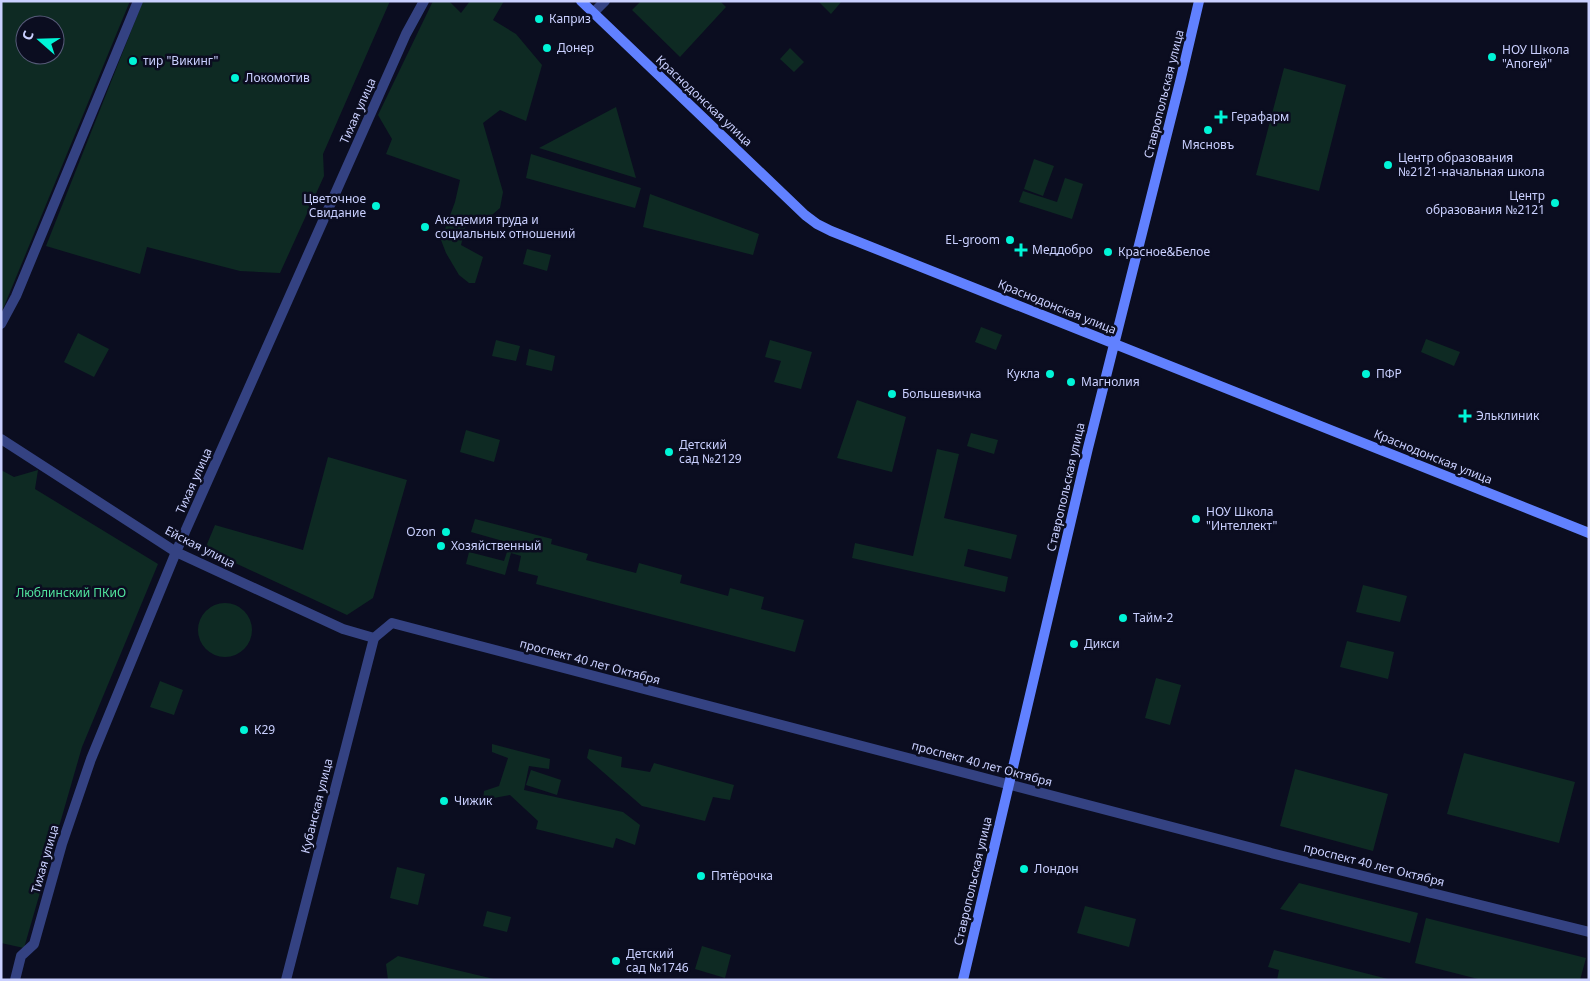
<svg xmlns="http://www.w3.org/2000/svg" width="1590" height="981" font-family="'Noto Sans',sans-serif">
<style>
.green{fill:#0e2a23;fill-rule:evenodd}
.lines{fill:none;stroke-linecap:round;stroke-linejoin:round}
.minor{stroke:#344282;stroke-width:10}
.tertiary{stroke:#344282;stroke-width:10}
.secondary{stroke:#6181ff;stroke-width:10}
.poi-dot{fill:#00f5d7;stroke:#0b0d20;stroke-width:2}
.labels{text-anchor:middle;stroke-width:5;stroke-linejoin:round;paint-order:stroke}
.poi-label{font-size:12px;fill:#cad0ff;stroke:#0b0d20;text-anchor:start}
.street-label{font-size:12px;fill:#cad0ff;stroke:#0b0d20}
.park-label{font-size:12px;fill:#51e59e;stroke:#0b0d20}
</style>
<rect width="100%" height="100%" fill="#0b0d20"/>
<!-- green -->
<path class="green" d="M 1,1 L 130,1 L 3,309 L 1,308 ZM 25,25 L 55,25 L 55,55 L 25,55 Z
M 143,1 L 390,1 L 323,154 L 324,176 L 280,273 L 240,271 L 147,247 L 140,274 L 46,246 Z
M 433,1 L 449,1 L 461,13 L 470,1 L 504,1 L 493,20 L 516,34 L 542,65 L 526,121 L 500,110 L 483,123 L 503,192 L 500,208 L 486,220 L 467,220 L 461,245 L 483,257 L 475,283 L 469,283 L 459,275 L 446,253 L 441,240 L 455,202 L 460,180 L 386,154 L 392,139 L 378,115 Z
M 641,1 L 720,1 L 726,7 L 680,57 L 632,10 Z
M 818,1 L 842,1 L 831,14 Z
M 790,48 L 804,62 L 794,72 L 780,59 Z
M 1284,68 L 1346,85 L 1319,191 L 1256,175 Z
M 616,107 L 636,178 L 539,148 Z
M 531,154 L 641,188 L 635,208 L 526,178 Z
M 1034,159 L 1054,166 L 1043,196 L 1024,189 Z
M 1065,178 L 1083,184 L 1072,219 L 1019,202 L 1023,191 L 1057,202 Z
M 650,194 L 759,234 L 753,255 L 643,227 Z
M 527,249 L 551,255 L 547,271 L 523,264 Z
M 981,327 L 1002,335 L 996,350 L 975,342 Z
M 78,333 L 109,349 L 94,377 L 64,362 Z
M 1426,339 L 1460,352 L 1454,366 L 1421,352 Z
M 496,340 L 520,346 L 516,361 L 492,356 Z
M 770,340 L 812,352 L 801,389 L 774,382 L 781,361 L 765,357 Z
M 529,349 L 555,356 L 552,371 L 526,365 Z
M 857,400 L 906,417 L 892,472 L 837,458 Z
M 466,430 L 500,440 L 494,462 L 460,452 Z
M 971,433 L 998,440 L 994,454 L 967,446 Z
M 937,449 L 959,454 L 944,518 L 1017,535 L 1011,559 L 968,549 L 964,566 L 1008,577 L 1005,592 L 852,558 L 855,543 L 913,556 Z
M 328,457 L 407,480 L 373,598 L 347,615 L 205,549 L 215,525 L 303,550 Z
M 1,470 L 14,477 L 38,470 L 35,489 L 158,564 L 82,747 L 24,948 L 1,943 Z
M 475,519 L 552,539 L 551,544 L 588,554 L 586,560 L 636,573 L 639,563 L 682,575 L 680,583 L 728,596 L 730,588 L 764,597 L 761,609 L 804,620 L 795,652 L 536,584 L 538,576 L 518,571 L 521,556 L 511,553 L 505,575 L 466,564 L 469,552 L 504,561 L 510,543 L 471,532 Z
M 1363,585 L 1407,596 L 1400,622 L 1356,612 Z
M198 630a27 27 0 1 1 54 0a27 27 0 1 1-54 0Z
M 1347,641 L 1394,652 L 1388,679 L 1340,667 Z
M 1156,678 L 1181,685 L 1170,725 L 1145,718 Z
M 160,681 L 183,690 L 174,715 L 150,707 Z
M 492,744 L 550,759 L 549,769 L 529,766 L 524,790 L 623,812 L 640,825 L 635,845 L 616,838 L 613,848 L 536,829 L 538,821 L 510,795 L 483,800 L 484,791 L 499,786 L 508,758 L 492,752 Z
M 589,749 L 622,757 L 621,767 L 650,772 L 654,763 L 734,785 L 730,800 L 713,797 L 705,821 L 642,806 L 587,758 Z
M 1464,753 L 1575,782 L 1559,843 L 1447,814 Z
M 1295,769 L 1388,794 L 1373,851 L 1280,826 Z
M 531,770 L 561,780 L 557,795 L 526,785 Z
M 397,867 L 425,874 L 418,905 L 390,898 Z
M 1299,883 L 1418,913 L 1410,943 L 1280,909 Z
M 1085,906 L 1136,919 L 1129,947 L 1077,933 Z
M 487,911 L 511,917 L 507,932 L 483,926 Z
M 1426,918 L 1586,958 L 1580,980 L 1482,980 L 1415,963 Z
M 702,946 L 731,955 L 725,978 L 695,969 Z
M 1274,950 L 1392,980 L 1277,980 L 1279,970 L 1268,967 Z
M 398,956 L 498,980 L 388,980 L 386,964 Z"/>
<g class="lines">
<!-- minor -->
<path class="minor" d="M 593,13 L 605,1
M 1,324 L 16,296 L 138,1
M 1,439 L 176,552 L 343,629 L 374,638
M 15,980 L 21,956 L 34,944 L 62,844 L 91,759 L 176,552 L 406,34 L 424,1"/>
<!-- tertiary -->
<path class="tertiary" d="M 286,980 L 374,638 L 392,623 L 1271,853 L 1589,932"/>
<!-- secondary -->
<path class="secondary" d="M 581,1 L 805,215 L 817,224 L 831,231 L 1589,533
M 963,980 L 1088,448 L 1181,78 L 1199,1"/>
</g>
<!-- markers -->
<g class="poi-dot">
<circle cx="539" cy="19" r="5"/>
<circle cx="547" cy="48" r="5"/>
<circle cx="1492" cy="57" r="5"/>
<circle cx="133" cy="61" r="5"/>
<circle cx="235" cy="78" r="5"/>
<path d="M1218.5 109.5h5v5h5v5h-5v5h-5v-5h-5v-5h5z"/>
<circle cx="1208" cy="130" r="5"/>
<circle cx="1388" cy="165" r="5"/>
<circle cx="1555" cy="203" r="5"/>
<circle cx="376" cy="206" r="5"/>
<circle cx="425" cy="227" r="5"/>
<circle cx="1010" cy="240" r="5"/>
<path d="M1018.5 242.5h5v5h5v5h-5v5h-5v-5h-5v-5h5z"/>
<circle cx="1108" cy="252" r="5"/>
<circle cx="1050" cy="374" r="5"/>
<circle cx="1366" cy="374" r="5"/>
<circle cx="1071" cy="382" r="5"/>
<circle cx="892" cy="394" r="5"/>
<path d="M1462.5 408.5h5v5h5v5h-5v5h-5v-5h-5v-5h5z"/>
<circle cx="669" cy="452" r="5"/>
<circle cx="1196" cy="519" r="5"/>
<circle cx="446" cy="532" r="5"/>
<circle cx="441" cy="546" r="5"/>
<circle cx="1123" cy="618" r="5"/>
<circle cx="1074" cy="644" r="5"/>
<circle cx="244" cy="730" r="5"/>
<circle cx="444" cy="801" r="5"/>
<circle cx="1024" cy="869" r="5"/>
<circle cx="701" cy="876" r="5"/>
<circle cx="616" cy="961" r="5"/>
</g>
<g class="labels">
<!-- poi labels -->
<g class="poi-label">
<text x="549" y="23">Каприз</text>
<text x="557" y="52">Донер</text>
<text x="1502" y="54">НОУ Школа<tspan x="1502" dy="14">"Апогей"</tspan></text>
<text x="143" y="65">тир "Викинг"</text>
<text x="245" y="82">Локомотив</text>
<text x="1231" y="121">Герафарм</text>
<text x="1208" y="149" text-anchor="middle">Мясновъ</text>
<text x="1398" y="162">Центр образования<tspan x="1398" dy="14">№2121-начальная школа</tspan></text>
<text x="1545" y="200" text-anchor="end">Центр<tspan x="1545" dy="14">образования №2121</tspan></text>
<text x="366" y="203" text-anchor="end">Цветочное<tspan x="366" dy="14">Свидание</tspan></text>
<text x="435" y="224">Академия труда и<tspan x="435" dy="14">социальных отношений</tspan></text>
<text x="1000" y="244" text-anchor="end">EL-groom</text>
<text x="1032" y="254">Меддобро</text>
<text x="1118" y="256">Красное&amp;Белое</text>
<text x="1040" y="378" text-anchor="end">Кукла</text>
<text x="1376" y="378">ПФР</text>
<text x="1081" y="386">Магнолия</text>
<text x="902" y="398">Большевичка</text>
<text x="1476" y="420">Эльклиник</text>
<text x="679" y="449">Детский<tspan x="679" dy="14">сад №2129</tspan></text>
<text x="1206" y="516">НОУ Школа<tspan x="1206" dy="14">"Интеллект"</tspan></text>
<text x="436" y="536" text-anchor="end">Ozon</text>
<text x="451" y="550">Хозяйственный</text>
<text x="1133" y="622">Тайм-2</text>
<text x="1084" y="648">Дикси</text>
<text x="254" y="734">К29</text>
<text x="454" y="805">Чижик</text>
<text x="1034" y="873">Лондон</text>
<text x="711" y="880">Пятёрочка</text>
<text x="626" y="958">Детский<tspan x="626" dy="14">сад №1746</tspan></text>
</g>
<!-- street labels -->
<g class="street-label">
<text transform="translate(1164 94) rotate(-76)" y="4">Ставропольская улица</text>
<text transform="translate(704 101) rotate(43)" y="4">Краснодонская улица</text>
<text transform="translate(358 111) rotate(-66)" y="4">Тихая улица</text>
<text transform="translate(1057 307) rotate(22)" y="4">Краснодонская улица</text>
<text transform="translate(1433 457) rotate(22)" y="4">Краснодонская улица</text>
<text transform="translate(194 481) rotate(-66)" y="4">Тихая улица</text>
<text transform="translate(1066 487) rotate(-77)" y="4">Ставропольская улица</text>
<text transform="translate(200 547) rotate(27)" y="4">Ейская улица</text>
<text transform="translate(590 662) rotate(15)" y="4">проспект 40 лет Октября</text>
<text transform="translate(982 764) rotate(15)" y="4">проспект 40 лет Октября</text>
<text transform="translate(317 806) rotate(-76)" y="4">Кубанская улица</text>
<text transform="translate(45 859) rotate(-74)" y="4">Тихая улица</text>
<text transform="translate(1374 865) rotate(14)" y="4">проспект 40 лет Октября</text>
<text transform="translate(973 881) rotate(-77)" y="4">Ставропольская улица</text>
</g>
<!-- park labels -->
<g class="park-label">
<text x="71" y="597">Люблинский ПКиО</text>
</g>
</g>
<!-- border -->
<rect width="1590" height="981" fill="none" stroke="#cad0ff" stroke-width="5"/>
<!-- north arrow -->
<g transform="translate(40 40) rotate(290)"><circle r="24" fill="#0b0d20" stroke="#575b79"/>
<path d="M0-4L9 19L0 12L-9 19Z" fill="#00f5d7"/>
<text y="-8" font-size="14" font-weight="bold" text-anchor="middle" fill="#cad0ff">С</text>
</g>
</svg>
